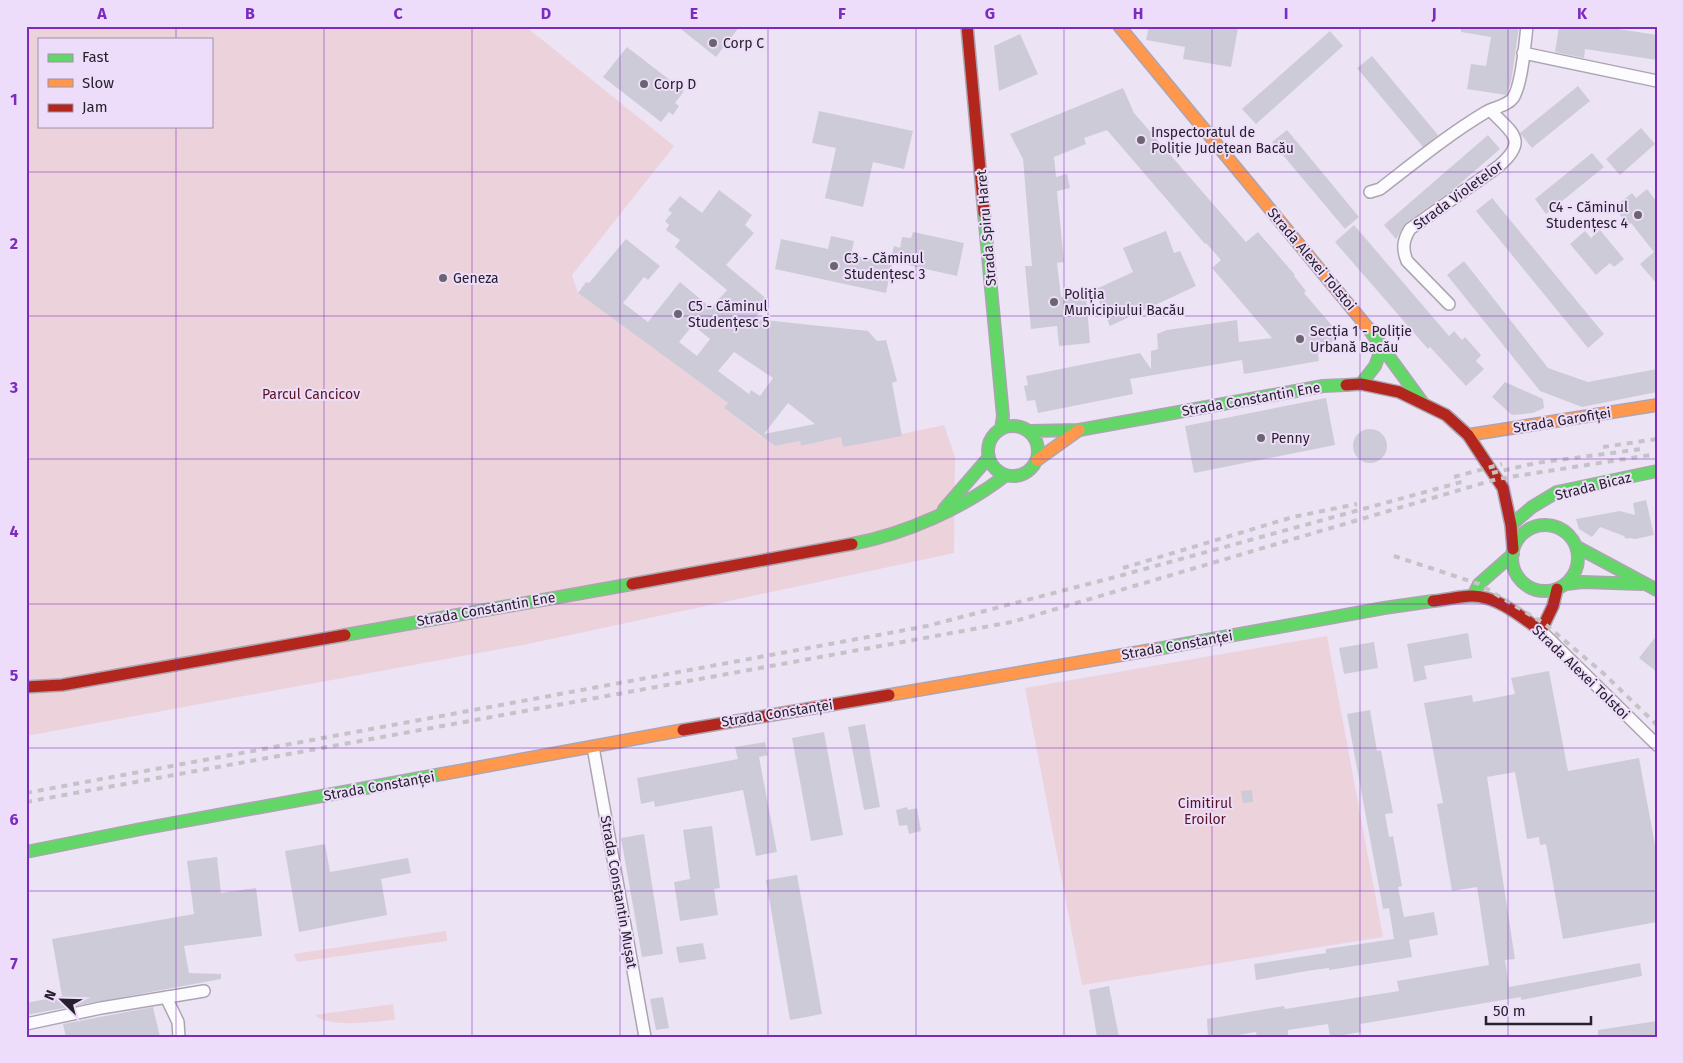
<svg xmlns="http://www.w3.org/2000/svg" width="1683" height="1063" font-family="'Fira Sans',sans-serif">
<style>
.green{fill:#ecd2db;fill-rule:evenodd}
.building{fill:#cecbd8;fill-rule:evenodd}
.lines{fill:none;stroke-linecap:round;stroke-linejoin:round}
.street-casing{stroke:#aca5b1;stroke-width:14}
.fast-casing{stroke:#aca5b1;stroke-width:14}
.slow-casing{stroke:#aca5b1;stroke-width:14}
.jam-casing{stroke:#aca5b1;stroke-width:14}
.street{stroke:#fcfbfd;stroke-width:11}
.fast{stroke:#63d668;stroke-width:11}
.slow{stroke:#ff974d;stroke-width:11}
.jam{stroke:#b3261e;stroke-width:11}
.rail{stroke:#c5c3c7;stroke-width:4;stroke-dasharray:6 6;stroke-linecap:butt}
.grid{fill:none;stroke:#7b2cbf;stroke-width:1;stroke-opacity:0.55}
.poi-dot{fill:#6b6571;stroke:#edddfa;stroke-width:2}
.labels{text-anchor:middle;stroke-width:4;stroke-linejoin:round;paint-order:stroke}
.poi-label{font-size:14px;fill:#26212b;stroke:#edddfa;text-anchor:start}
.street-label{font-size:14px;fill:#26212b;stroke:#edddfa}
.park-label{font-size:14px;fill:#581320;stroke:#edddfa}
.neatline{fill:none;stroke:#7b2cbf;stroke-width:2}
.grid-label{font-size:16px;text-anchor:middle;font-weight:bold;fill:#7b2cbf}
</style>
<rect width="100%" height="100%" fill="#ece3f4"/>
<!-- green -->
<path class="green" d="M 26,26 L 525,26 L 674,146 L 572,275 L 578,293 L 728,403 L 725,409 L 762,437 L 770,433 L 773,446 L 800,441 L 801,446 L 841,437 L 843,447 L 944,425 L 955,457 L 954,553 L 528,644 L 26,736 ZM 39,39 L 211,39 L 211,126 L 39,126 Z
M 1327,636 L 1383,937 L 1082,985 L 1025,688 Z
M 446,931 L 447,941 L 297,962 L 294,954 Z
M 393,1004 L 395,1020 C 375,1021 331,1029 315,1015 Z"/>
<!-- building -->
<path class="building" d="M 677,26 L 740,26 L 716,57 Z
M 1149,26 L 1228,26 L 1238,28 L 1231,67 L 1183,59 L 1185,47 L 1146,40 Z
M 1461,26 L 1519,26 L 1511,82 L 1506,95 L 1467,89 L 1471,64 L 1486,66 L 1491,37 L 1461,32 Z
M 1559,26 L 1599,26 L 1657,35 L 1657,60 L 1585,49 L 1584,58 L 1555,52 Z
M 1330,31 L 1343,46 L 1256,124 L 1242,109 Z
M 1020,34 L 1038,74 L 999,91 L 994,46 Z
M 627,47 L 684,91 L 675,103 L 679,106 L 673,115 L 669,112 L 661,122 L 603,77 Z
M 1372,56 L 1438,135 L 1423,147 L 1357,68 Z
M 1578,86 L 1590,101 L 1532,148 L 1520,133 Z
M 1123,88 L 1134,113 L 1246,242 L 1258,232 L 1295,275 L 1294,276 L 1306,291 L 1304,293 L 1340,335 L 1318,354 L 1319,361 L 1244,374 L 1242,360 L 1130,379 L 1133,394 L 1038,413 L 1035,400 L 1027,401 L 1024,386 L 1028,385 L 1026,376 L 1140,353 L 1151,369 L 1151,351 L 1158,349 L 1157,334 L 1167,330 L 1237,320 L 1239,342 L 1272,338 L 1212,268 L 1221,260 L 1206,243 L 1205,244 L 1107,130 L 1084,138 L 1086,144 L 1054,157 L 1056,177 L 1067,174 L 1070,188 L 1057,191 L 1064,262 L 1057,263 L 1061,297 L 1086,294 L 1090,343 L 1059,346 L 1057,326 L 1031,329 L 1025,266 L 1032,266 L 1023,159 L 1010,134 Z
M 819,111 L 913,131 L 904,169 L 873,162 L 863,207 L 825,198 L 836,148 L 812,143 Z
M 1641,128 L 1655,144 L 1620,175 L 1606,159 Z
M 1287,130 L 1359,217 L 1345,229 L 1272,142 Z
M 1488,135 L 1500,149 L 1455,188 L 1406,223 L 1396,239 L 1384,225 Z
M 1592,153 L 1604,167 L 1546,214 L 1535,199 Z
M 1647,189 L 1657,202 L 1657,284 L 1640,264 L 1654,252 L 1631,223 L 1628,225 L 1614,207 L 1632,193 L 1636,198 Z
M 719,190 L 752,215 L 745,225 L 754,233 L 726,265 L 769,301 L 754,319 L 868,331 L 877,341 L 886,340 L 897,381 L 892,383 L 902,436 L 843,447 L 841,437 L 801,446 L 800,441 L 775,446 L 724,408 L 728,403 L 578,293 L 586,282 L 589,283 L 626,239 L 660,266 L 648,280 L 644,277 L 623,303 L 648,322 L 680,282 L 711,308 L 727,290 L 675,247 L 680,240 L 666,230 L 669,225 L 665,221 L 672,213 L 668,210 L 680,196 L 702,213 ZM 693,325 L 710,339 L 697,356 L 679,342 ZM 734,352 L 773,378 L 760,396 L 751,390 L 749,394 L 718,371 ZM 788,403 L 815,424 L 764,434 Z
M 1492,198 L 1604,334 L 1588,348 L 1476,211 Z
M 1354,225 L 1449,336 L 1454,331 L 1462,340 L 1465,337 L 1481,355 L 1476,361 L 1484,369 L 1466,386 L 1430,347 L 1428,349 L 1335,242 Z
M 1600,230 L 1624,259 L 1614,267 L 1610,263 L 1596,275 L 1570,244 L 1585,231 L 1591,238 Z
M 1166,231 L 1174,253 L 1180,251 L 1196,286 L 1110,326 L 1094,290 L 1133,272 L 1123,248 Z
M 913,232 L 964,243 L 957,276 L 890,261 L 894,246 L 900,248 L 902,237 L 911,238 Z
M 831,236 L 854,241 L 851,255 L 892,264 L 886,293 L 775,269 L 781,239 L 828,249 Z
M 1464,261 L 1548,368 L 1588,382 L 1657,369 L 1657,392 L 1582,407 L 1540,391 L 1447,275 Z
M 1505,382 L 1543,399 L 1544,408 L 1533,413 L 1512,415 L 1492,397 Z
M 1326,398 L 1335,445 L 1194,473 L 1185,426 Z
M1353 446a17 17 0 1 1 34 0a17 17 0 1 1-34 0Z
M 1646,500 L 1654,535 L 1635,539 L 1630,538 L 1626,539 L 1624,536 L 1600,527 L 1592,537 L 1579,529 L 1576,519 L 1620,511 L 1635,515 L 1633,503 Z
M 1468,633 L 1472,658 L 1424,666 L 1427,679 L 1414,682 L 1407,644 Z
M 1657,635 L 1657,672 L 1639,658 Z
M 1374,642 L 1378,668 L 1344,674 L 1339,648 Z
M 1549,671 L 1568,771 L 1639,758 L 1657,856 L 1657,922 L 1563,939 L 1546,844 L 1540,845 L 1539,837 L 1527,839 L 1515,772 L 1487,777 L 1515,959 L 1505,960 L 1509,987 L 1640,963 L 1642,976 L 1521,1000 L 1521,997 L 1360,1024 L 1361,1032 L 1332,1037 L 1330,1037 L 1328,1024 L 1288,1030 L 1288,1035 L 1276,1037 L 1257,1037 L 1256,1032 L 1226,1037 L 1208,1037 L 1207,1019 L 1284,1006 L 1285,1009 L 1399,991 L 1397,981 L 1489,965 L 1477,887 L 1452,891 L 1437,804 L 1443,803 L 1424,703 L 1472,695 L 1473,702 L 1515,694 L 1511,678 Z
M 1370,710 L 1377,751 L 1381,750 L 1393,813 L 1385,814 L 1389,837 L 1393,836 L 1402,886 L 1398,887 L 1404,917 L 1434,912 L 1438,935 L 1409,940 L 1412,957 L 1329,970 L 1329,968 L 1313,970 L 1256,980 L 1254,964 L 1326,953 L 1326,949 L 1394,939 L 1389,908 L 1383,909 L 1347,714 Z
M 865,724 L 880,807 L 864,810 L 848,727 Z
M 824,732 L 843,835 L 811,841 L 792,738 Z
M 765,742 L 768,755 L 759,757 L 777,852 L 756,856 L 743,790 L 655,807 L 654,801 L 641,804 L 637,778 L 738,759 L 735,747 Z
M 1252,790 L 1253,802 L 1243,803 L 1241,791 Z
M 907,807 L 908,810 L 917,808 L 921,831 L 909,834 L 907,825 L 899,826 L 896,810 Z
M 712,826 L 720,888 L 714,889 L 718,915 L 680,921 L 674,882 L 690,879 L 683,830 Z
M 644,834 L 663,954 L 642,957 L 621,838 Z
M 325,844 L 330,872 L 408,858 L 411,873 L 381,879 L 387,915 L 299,932 L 285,851 Z
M 217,857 L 221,893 L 256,888 L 262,936 L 184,946 L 189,973 L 221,974 L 221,979 L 26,1015 L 26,1003 L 62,996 L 52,939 L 194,914 L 187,861 Z
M 797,875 L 822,1014 L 790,1020 L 766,880 Z
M 703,943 L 706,959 L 679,963 L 676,947 Z
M 1109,986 L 1119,1037 L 1097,1037 L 1089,990 Z
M 663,997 L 669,1028 L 656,1030 L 650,999 Z
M 153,1007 L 160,1037 L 66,1037 L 63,1024 Z
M 1657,1021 L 1657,1037 L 1598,1037 L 1598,1030 Z"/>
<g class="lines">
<defs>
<path id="street" d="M 1523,53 L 1657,81
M 1370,192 L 1380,189 C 1415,162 1449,134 1486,112 C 1495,107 1507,106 1513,98 C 1522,85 1525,43 1527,26
M 1449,304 L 1407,261 C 1402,249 1403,240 1410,229 L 1499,166 C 1529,140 1512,133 1490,110
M 1541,631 L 1657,745
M 593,747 L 645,1037
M 166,997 L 178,1022 L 179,1037
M 26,1024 L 101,1008 L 204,991"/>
<path id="fast" d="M 984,213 L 1003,416 L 1001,429
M 1368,328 L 1422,402
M 1361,384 L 1375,366 L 1383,345
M988 451a25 25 0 1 1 50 0a25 25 0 1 1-50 0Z
M 1030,431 L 1079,430 L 1323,386 L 1346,385
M 944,509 L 989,457
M 1511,525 L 1532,507 L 1557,492 L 1657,471
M1512 558a33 33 0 1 1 66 0a33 33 0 1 1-66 0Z
M 852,544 C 905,534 964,508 1006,475
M 1577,547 L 1657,590
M 1566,584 L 1583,582 L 1642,584
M 1473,596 L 1479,584 L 1513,554
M 345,635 L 632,584
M 1157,649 L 1384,608 L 1433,601
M 26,852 L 141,829 L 442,774"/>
<path id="slow" d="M 1119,26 L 1368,328
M 1468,435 L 1657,405
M 1037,460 L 1079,430
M 889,695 L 1157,649
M 442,774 L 683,730"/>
<path id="jam" d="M 967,26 L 984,213
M 1346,385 L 1361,384 L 1399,392 L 1446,415 L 1468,435 L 1503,488 L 1511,525 L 1513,549
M 632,584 L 852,544
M 1433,601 C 1446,600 1459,596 1472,596 C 1497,596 1522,617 1541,631 L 1553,606 L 1557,589
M 26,687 L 62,685 L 345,635
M 683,730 L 889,695"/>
</defs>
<!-- street casing -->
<use href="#street" class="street-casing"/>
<!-- fast casing -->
<use href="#fast" class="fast-casing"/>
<!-- slow casing -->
<use href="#slow" class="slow-casing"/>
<!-- jam casing -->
<use href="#jam" class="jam-casing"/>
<!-- street -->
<use href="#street" class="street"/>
<!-- fast -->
<use href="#fast" class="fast"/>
<!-- slow -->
<use href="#slow" class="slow"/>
<!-- jam -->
<use href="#jam" class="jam"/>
<!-- rail -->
<path class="rail" d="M 1603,447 L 1657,439
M 1492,473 L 1536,463 L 1642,449
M 1454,477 L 1502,464
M 1394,556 L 1479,584 L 1545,624 L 1603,673 L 1657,725
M 1123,568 L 1293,517 L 1357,504
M 26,793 L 927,626 L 1119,576 L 1465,481
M 26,802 L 1012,622 L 1497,479 L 1657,454"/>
</g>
<!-- grid -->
<path class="grid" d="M 176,26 L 176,39M 324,26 L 324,1037M 472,26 L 472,1037M 620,26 L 620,1037M 768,26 L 768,1037M 916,26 L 916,1037M 1064,26 L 1064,1037M 1212,26 L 1212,1037M 1360,26 L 1360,1037M 1508,26 L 1508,1037M 176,126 L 176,1037M 26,172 L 1657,172M 26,316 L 1657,316M 26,459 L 1657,459M 26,604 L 1657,604M 26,748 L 1657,748M 26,891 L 1657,891"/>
<!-- markers -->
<g class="poi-dot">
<circle cx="713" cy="43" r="5"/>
<circle cx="644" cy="84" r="5"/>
<circle cx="1141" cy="140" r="5"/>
<circle cx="1638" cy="215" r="5"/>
<circle cx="834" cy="266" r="5"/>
<circle cx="443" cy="278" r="5"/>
<circle cx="1054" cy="302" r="5"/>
<circle cx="678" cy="314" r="5"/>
<circle cx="1300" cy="339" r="5"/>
<circle cx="1261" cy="438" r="5"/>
</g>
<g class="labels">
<!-- poi labels -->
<g class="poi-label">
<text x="723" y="48">Corp C</text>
<text x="654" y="89">Corp D</text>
<text x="1151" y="137">Inspectoratul de<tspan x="1151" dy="16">Poliție Județean Bacău</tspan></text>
<text x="1628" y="212" text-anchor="end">C4 - Căminul<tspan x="1628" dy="16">Studențesc 4</tspan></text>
<text x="844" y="263">C3 - Căminul<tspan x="844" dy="16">Studențesc 3</tspan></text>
<text x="453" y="283">Geneza</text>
<text x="1064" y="299">Poliția<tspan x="1064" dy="16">Municipiului Bacău</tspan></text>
<text x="688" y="311">C5 - Căminul<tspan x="688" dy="16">Studențesc 5</tspan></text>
<text x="1310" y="336">Secția 1 - Poliție<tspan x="1310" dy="16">Urbană Bacău</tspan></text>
<text x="1271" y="443">Penny</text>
</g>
<!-- street labels -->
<g class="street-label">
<text transform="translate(1458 195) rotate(-36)" y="5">Strada Violetelor</text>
<text transform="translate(986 228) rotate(-95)" y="5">Strada Spiru Haret</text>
<text transform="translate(1312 259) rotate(50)" y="5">Strada Alexei Tolstoi</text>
<text transform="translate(1251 399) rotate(-10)" y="5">Strada Constantin Ene</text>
<text transform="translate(1562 420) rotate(-9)" y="5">Strada Garofiței</text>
<text transform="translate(1593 486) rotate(-14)" y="5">Strada Bicaz</text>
<text transform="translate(486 609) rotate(-10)" y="5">Strada Constantin Ene</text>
<text transform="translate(1177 645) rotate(-10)" y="5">Strada Constanței</text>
<text transform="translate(1581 672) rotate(44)" y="5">Strada Alexei Tolstoi</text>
<text transform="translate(777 713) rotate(-9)" y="5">Strada Constanței</text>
<text transform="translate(379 786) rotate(-10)" y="5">Strada Constanței</text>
<text transform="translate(619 892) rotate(80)" y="5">Strada Constantin Mușat</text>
</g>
<!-- park labels -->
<g class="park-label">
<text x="311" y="399">Parcul Cancicov</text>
<text x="1205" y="808">Cimitirul<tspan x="1205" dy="16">Eroilor</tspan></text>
</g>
</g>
<!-- border -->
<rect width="1683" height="1063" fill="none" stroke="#edddfa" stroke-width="55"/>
<!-- legend -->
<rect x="38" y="38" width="175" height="90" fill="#edddfa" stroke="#9d92a7"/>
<rect x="48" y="54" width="25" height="8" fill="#63d668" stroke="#9d92a7"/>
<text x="82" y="62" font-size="15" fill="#26212b">Fast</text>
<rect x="48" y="79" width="25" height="8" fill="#ff974d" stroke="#9d92a7"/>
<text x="82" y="88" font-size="15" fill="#26212b">Slow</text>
<rect x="48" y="104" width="25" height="8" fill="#b3261e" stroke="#9d92a7"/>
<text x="82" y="112" font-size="15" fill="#26212b">Jam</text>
<!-- north arrow -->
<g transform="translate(62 1000) rotate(293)" stroke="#edddfa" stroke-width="4" paint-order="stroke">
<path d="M0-4L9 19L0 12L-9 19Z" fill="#26212b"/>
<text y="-8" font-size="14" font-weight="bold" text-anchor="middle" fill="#26212b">N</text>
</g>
<!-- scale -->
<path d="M1486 1016v8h105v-8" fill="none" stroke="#26212b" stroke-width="2.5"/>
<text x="1493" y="1016" font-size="15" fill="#26212b" stroke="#edddfa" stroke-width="4" paint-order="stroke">50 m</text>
<rect x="28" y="28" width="1628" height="1008" class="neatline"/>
<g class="grid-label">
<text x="102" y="19">A</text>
<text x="250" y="19">B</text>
<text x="398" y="19">C</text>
<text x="546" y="19">D</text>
<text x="694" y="19">E</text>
<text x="842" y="19">F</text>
<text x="990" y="19">G</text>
<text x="1138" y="19">H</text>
<text x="1286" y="19">I</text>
<text x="1434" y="19">J</text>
<text x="1582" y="19">K</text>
<text x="14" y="105">1</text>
<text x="14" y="249">2</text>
<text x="14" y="393">3</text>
<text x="14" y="537">4</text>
<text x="14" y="681">5</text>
<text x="14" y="825">6</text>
<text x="14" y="969">7</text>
</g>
</svg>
